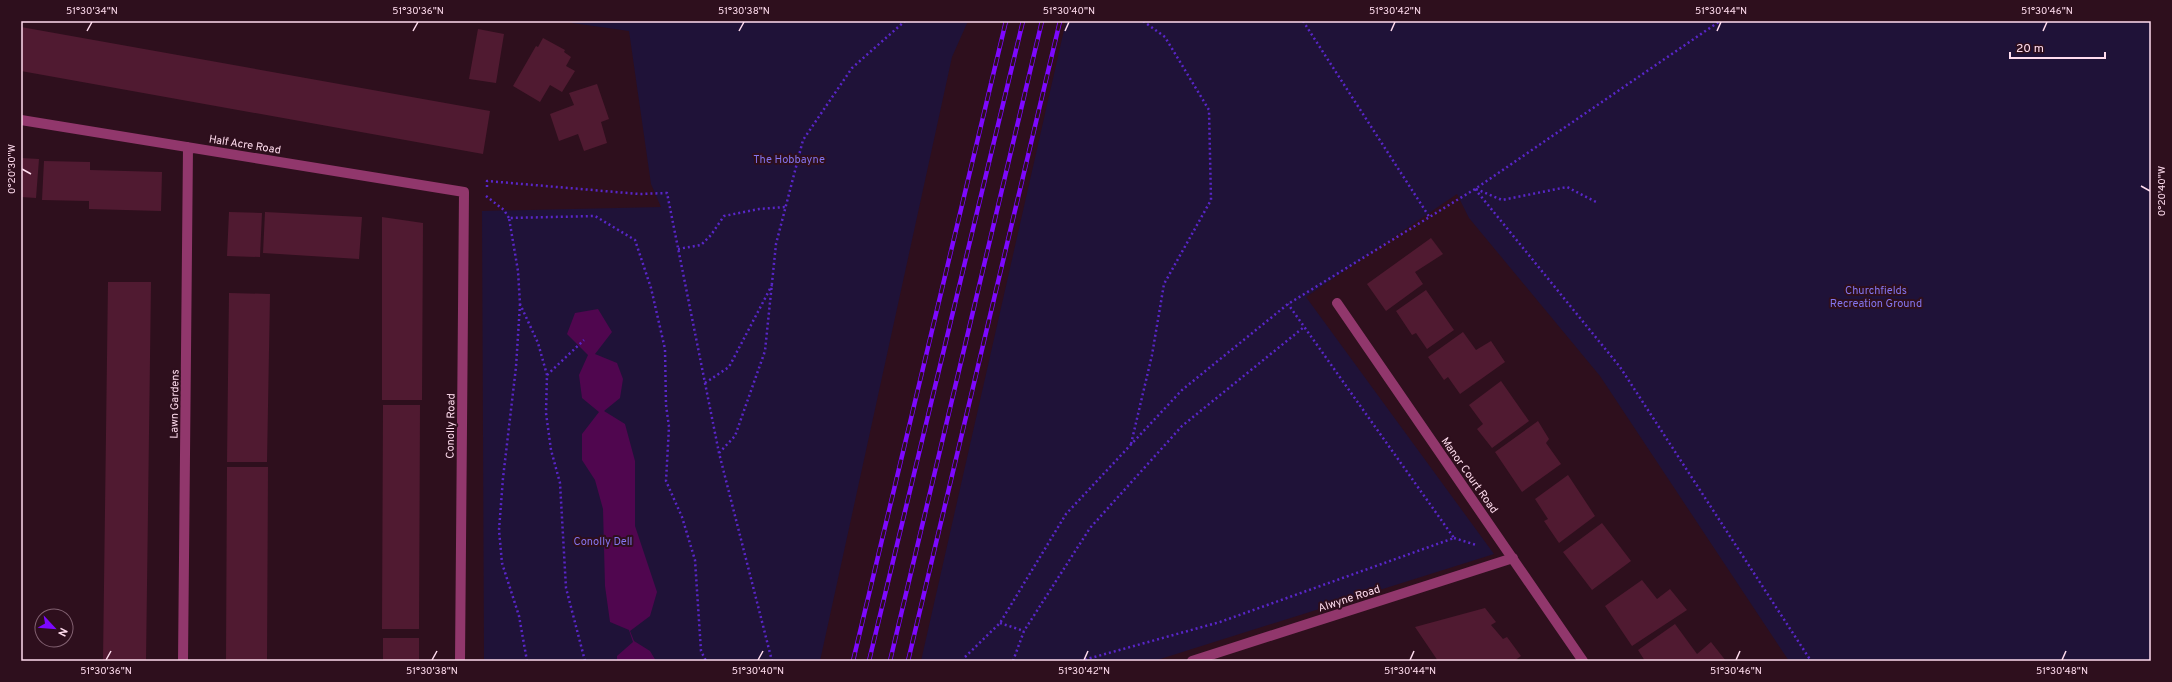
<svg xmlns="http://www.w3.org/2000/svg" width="2172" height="682" font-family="Overpass,sans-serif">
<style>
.green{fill:#1f1238}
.water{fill:#50064f}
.building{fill:#501a31}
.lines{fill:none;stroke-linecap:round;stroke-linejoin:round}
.path{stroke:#5926c9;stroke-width:2.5;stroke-dasharray:2 3;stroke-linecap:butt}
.minor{stroke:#91376c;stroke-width:10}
.rail-casing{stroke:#7d08ff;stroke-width:4.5}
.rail{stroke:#2e0f1d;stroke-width:3;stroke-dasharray:9;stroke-linecap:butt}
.ticks{fill:none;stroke:#ffdcee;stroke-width:1.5}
.labels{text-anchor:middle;stroke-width:4;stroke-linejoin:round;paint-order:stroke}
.street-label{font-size:11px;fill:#ffdcee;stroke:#2e0f1d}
.park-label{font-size:11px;fill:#8475ee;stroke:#2e0f1d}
.neatline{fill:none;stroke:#ffdcee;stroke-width:1.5}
.ticks-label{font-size:10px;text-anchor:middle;fill:#ffdcee}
</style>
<rect width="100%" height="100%" fill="#2e0f1d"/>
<!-- green -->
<path class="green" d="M 572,21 L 968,21 L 952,57 L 820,661 L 484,661 L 482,211 L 661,207 L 651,184 L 629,31 L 572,23 Z
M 1066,21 L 2151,21 L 2151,661 L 1789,661 L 1600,376 L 1469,218 L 1457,194 L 1306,297 L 1494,554 L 1154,661 L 921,661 Z"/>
<!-- water -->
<path class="water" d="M 598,309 L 612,332 L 595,354 L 617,363 L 623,379 L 620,398 L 604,411 L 625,424 L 635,461 L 635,526 L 657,592 L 650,616 L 630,631 L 634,641 L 650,651 L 656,661 L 617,661 L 617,656 L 633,642 L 629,630 L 610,622 L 605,586 L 603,509 L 595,480 L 582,460 L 582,434 L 599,412 L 582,398 L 579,375 L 588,355 L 567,334 L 575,313 Z"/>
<!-- building -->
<path class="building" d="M 21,27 L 490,111 L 483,154 L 21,71 Z
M 478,29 L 504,34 L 496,83 L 469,79 Z
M 543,38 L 565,50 L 564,52 L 571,57 L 566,66 L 575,71 L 562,92 L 550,85 L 540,102 L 513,86 L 536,46 L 538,47 Z
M 597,84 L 609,119 L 601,122 L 607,143 L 584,151 L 578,134 L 559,141 L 550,114 L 574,105 L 569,93 Z
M 21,158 L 39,159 L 36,198 L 21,197 Z
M 44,161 L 90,162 L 90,170 L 162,172 L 161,211 L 89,209 L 89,201 L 42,200 Z
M 229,212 L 262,213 L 260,257 L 227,256 Z
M 265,212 L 362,217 L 359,259 L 263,253 Z
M 382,217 L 423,223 L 422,400 L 382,400 Z
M 1431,238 L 1443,254 L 1415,272 L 1423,284 L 1386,311 L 1367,284 Z
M 108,282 L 151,282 L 146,661 L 103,661 Z
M 1426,290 L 1454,330 L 1427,349 L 1416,333 L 1412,335 L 1396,311 Z
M 229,293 L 270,294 L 267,462 L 227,462 Z
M 1463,332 L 1476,350 L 1491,341 L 1505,362 L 1460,394 L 1448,377 L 1444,380 L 1428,357 Z
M 1501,381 L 1529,421 L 1492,448 L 1477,429 L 1483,424 L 1469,405 Z
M 383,405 L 420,405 L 419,629 L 382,629 Z
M 1538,421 L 1549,439 L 1546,443 L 1561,464 L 1522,492 L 1495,452 Z
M 227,467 L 268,467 L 267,661 L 226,661 Z
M 1568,475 L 1595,516 L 1559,543 L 1544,521 L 1548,519 L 1535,499 Z
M 1602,523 L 1631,561 L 1592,590 L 1563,552 Z
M 1642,580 L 1657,599 L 1670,589 L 1687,610 L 1632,646 L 1605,606 Z
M 1485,608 L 1496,622 L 1491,625 L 1503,639 L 1507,637 L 1521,656 L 1514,661 L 1438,661 L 1415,627 Z
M 1675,624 L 1697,654 L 1711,642 L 1726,661 L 1645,661 L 1638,650 Z
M 383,638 L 419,638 L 419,661 L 383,661 Z"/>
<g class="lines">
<!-- path -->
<path class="path" d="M 1303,21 L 1430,218
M 487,187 L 487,181 L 639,194 L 667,193 L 719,453 L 772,661
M 1475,189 L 1620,367 L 1811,661
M 1476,189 L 1502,200 L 1567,187 L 1596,202
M 486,196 L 504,210 L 509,218
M 678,249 L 701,245 L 711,235 L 724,216 L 759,209 L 786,207
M 520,304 L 516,367 L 503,478 L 499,530 L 502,563 L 519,616 L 527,661
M 547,375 L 584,340
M 705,383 L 729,367 L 772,285
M 1131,444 L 1152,355 L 1164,284 L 1211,200 L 1209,110 L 1165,37 L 1143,21
M 719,453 L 735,436 L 765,351 L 776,244 L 803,140 L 852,68 L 905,21
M 1454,538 L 1476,545
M 1000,623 L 1024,631
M 965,657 L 1000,623 L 1066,514 L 1182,390 L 1288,304 L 1475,189 L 1720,21
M 585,661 L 566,588 L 560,483 L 551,450 L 546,413 L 547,375 L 538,343 L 520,304 L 518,271 L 509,218 L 595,216 L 635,240 L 651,288 L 665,349 L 666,405 L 669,427 L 666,481 L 682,517 L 695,560 L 701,651 L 706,661
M 1013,661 L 1024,631 L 1090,528 L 1182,426 L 1304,327
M 1080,661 L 1220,622 L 1454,538 L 1288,304"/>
<!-- minor -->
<path class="minor" d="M 21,120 L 464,192 L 460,661
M 1337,303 L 1583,661
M 183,661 L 188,147
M 1192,661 L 1513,558"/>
<defs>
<path id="rail" d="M 853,661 L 1006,21
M 869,661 L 1023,21
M 890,661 L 1042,21
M 908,661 L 1060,21"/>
</defs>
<!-- rail casing -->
<use href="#rail" class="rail-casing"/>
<!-- rail -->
<use href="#rail" class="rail"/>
</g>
<!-- ticks -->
<path class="ticks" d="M 87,31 L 92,22M 413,31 L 418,22M 739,31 L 744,22M 1065,31 L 1069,22M 1391,31 L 1395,22M 1717,31 L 1721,22M 2043,31 L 2047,22M 22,169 L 31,174M 2141,186 L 2150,191M 106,660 L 111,651M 432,660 L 437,651M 758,660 L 763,651M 1084,660 L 1088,651M 1410,660 L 1414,651M 1736,660 L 1740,651M 2062,660 L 2066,651"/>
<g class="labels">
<!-- street labels -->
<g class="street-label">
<text transform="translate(245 144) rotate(9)" y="4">Half Acre Road</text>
<text transform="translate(174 404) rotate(-89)" y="4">Lawn Gardens</text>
<text transform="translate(450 426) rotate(-89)" y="4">Conolly Road</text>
<text transform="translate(1470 475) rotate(55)" y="4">Manor Court Road</text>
<text transform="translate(1349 598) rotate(-18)" y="4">Alwyne Road</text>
</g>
<!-- park labels -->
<g class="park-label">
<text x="789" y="163">The Hobbayne</text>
<text x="1876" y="294">Churchfields<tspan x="1876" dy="13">Recreation Ground</tspan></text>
<text x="603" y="545">Conolly Dell</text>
</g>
</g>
<!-- border -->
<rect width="2172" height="682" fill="none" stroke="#2e0f1d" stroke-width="44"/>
<!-- north arrow -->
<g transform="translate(54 628) rotate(116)"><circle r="19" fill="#2e0f1d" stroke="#826171"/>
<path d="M0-3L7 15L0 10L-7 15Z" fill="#7d08ff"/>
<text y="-6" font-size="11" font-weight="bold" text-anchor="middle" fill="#ffdcee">N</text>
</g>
<!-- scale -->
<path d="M2010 52v6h95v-6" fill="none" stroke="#ffdcee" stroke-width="2"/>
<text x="2016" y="52" font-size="12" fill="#ffdcee" stroke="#2e0f1d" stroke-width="3" paint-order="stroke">20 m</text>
<rect x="22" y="22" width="2128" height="638" class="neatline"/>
<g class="ticks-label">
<text x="92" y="14">51°30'34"N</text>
<text x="418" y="14">51°30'36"N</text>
<text x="744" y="14">51°30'38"N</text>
<text x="1069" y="14">51°30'40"N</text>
<text x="1395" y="14">51°30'42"N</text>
<text x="1721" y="14">51°30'44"N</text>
<text x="2047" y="14">51°30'46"N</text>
<text transform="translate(11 169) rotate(-90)" y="4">0°20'30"W</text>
<text transform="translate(2161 191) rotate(-90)" y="4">0°20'40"W</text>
<text x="106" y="674">51°30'36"N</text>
<text x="432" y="674">51°30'38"N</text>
<text x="758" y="674">51°30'40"N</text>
<text x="1084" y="674">51°30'42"N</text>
<text x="1410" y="674">51°30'44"N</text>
<text x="1736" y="674">51°30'46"N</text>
<text x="2062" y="674">51°30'48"N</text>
</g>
</svg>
